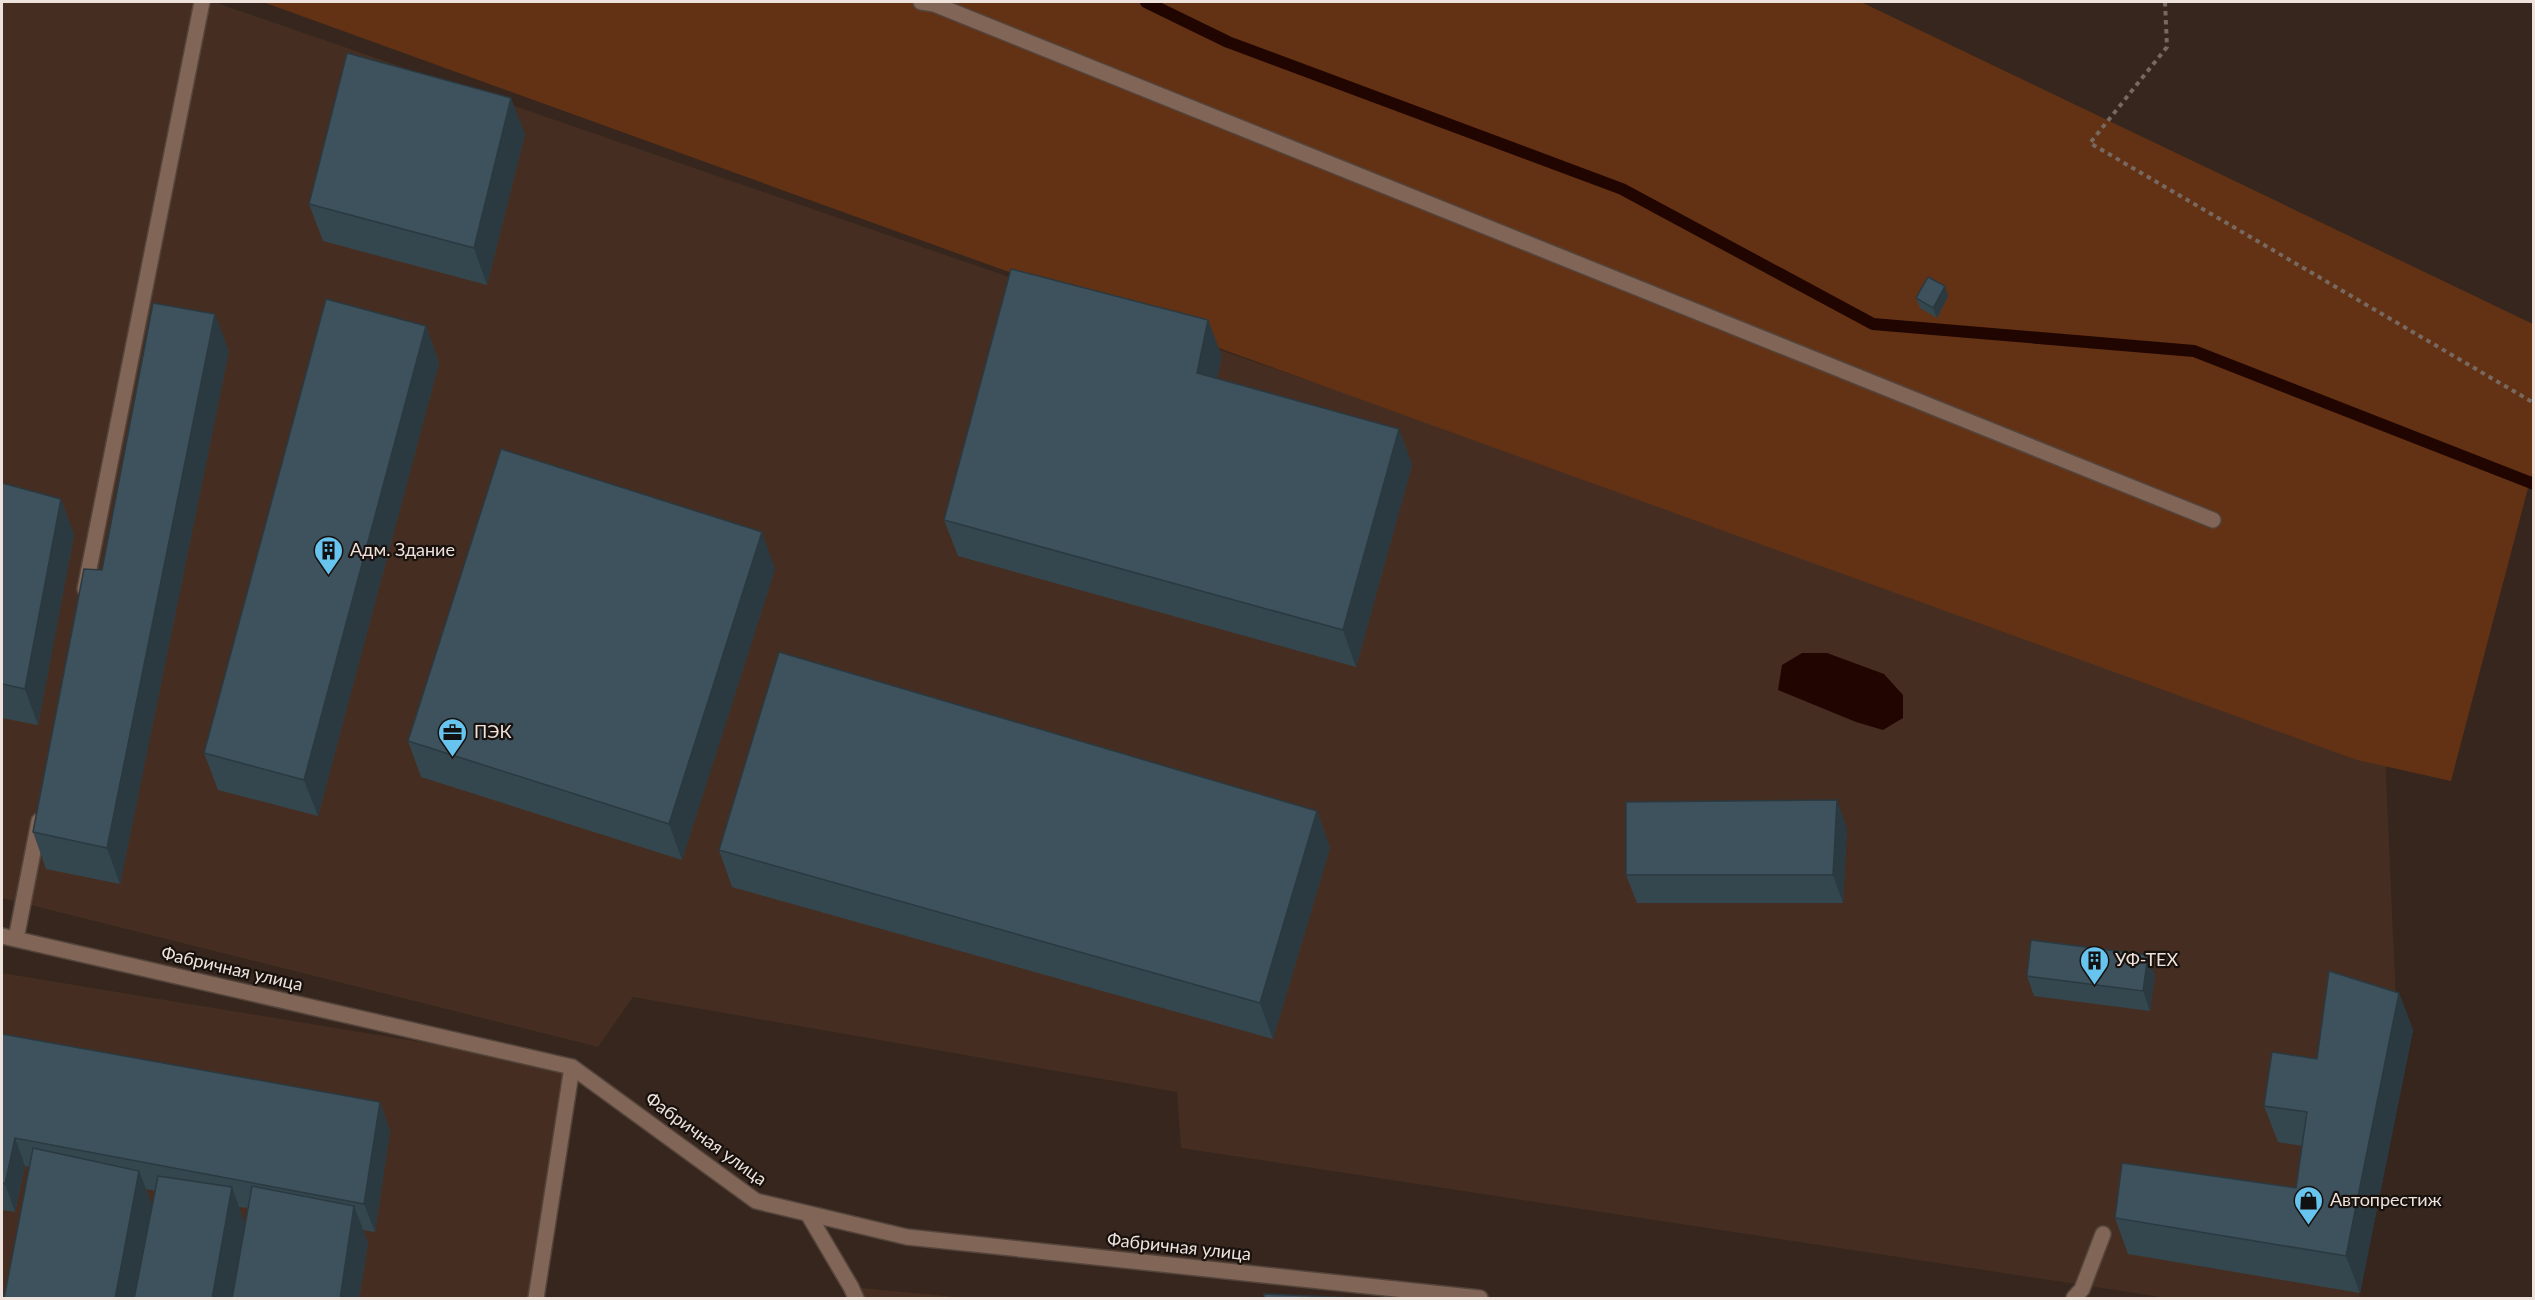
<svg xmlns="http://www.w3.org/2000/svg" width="2535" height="1300" font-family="Lato,sans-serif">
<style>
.built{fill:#452e21}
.green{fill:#633214}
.water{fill:#210500}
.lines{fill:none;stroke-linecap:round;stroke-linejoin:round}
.stream{stroke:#210500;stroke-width:12}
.minor-casing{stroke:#53443c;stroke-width:18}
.path{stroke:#776860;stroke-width:4;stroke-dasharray:4.5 4.5;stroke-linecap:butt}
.minor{stroke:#816556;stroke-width:15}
.wall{fill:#34474f;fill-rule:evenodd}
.shaded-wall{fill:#2b3940}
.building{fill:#3d525c;stroke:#2b3940;stroke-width:1.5}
.labels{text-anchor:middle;stroke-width:4.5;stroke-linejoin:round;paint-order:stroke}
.poi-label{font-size:18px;fill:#ede2dc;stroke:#18110d;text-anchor:start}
.street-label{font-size:18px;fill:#ede2dc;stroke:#18110d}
</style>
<rect width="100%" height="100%" fill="#36261d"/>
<!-- built -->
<path class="built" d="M 2,2 L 214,2 L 2385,753 L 2397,1025 L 2359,1298 L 2168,1298 L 1181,1148 L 1177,1092 L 633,997 L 598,1047 L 2,898 Z
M 2,973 L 572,1067 L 532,1298 L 2,1298 Z
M 851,1287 L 967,1298 L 856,1298 Z"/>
<!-- green -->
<path class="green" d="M 263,2 L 1861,2 L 2533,324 L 2533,469 L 2451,781 L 2357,760 Z"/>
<!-- water -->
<path class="water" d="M 1802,653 L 1827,653 L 1884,674 L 1903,695 L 1903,718 L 1883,730 L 1856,722 L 1778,690 L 1782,665 Z"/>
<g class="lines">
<!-- stream -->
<path class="stream" d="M 1146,2 L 1228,42 L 1622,189 L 1873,324 L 2194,351 L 2534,484"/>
<defs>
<path id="minor" d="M 921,2 L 934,4 L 2213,520
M 85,589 L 202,2
M 2,936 L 572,1067 L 756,1201 L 907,1237 L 1480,1298
M 16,939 L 39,821
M 808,1214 L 851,1287 L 856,1298
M 536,1298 L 572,1067
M 2074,1298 L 2082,1289 L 2103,1234"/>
</defs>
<!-- minor casing -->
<use href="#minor" class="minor-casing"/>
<!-- path -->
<path class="path" d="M 2165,2 L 2167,47 L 2090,143 L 2534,403"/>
<!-- minor -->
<use href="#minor" class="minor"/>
</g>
<!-- wall -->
<path class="wall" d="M 525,134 L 487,285 L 323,241 L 309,204 Z
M 1948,296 L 1937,318 L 1920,308 L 1916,298 Z
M 426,326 L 439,363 L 318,816 L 218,790 L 204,753 Z
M 229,351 L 120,884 L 46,869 L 33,832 L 102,570 Z
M 1222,356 L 1217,378 L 1399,429 L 1412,465 L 1356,667 L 958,556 L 944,520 Z
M 2,483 L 61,499 L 74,535 L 38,725 L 2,718 Z
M 775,569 L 682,860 L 421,777 L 408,741 Z
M 1317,811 L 1330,848 L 1273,1039 L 732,887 L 719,850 Z
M 1847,828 L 1843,903 L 1637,903 L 1626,875 Z
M 2155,975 L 2150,1011 L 2034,996 L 2027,976 Z
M 2399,993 L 2413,1030 L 2360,1293 L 2128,1254 L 2115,1218 L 2296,1188 L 2302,1146 L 2278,1142 L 2264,1106 L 2317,1059 Z
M 2,1034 L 380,1102 L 390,1131 L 375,1232 L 363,1230 L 368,1243 L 359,1299 L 29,1167 L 25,1166 L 15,1212 L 2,1210 ZM 146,1189 L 155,1191 L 152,1205 ZM 239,1207 L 248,1208 L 245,1224 Z"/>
<!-- shaded-wall -->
<path class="shaded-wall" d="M 511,98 L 525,134 L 487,285 L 474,248 Z
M 1945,286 L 1948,296 L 1937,318 L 1933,308 Z
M 215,314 L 229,351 L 120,884 L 107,848 Z
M 1208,320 L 1222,356 L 1211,410 L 1197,373 Z
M 426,326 L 439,363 L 318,816 L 304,780 Z
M 1399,429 L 1412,465 L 1356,667 L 1343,630 Z
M 61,499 L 74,535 L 38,725 L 25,689 Z
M 762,532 L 775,569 L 682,860 L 669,824 Z
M 1837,800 L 1847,828 L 1843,903 L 1833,875 Z
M 1317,811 L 1330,848 L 1273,1039 L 1260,1003 Z
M 2148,955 L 2155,975 L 2150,1011 L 2143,991 Z
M 2399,993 L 2413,1030 L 2360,1293 L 2346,1256 Z
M 380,1102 L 390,1131 L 375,1232 L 364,1204 Z
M 15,1138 L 25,1166 L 15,1212 L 5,1184 Z
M 139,1171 L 153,1207 L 135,1299 L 115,1299 Z
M 232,1187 L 245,1224 L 232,1299 L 212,1299 Z
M 354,1206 L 368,1243 L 359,1299 L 340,1299 Z"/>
<!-- building -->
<path class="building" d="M 347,53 L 511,98 L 474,248 L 309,204 Z
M 1011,269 L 1208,320 L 1197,373 L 1399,429 L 1343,630 L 944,520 Z
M 1928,277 L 1945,286 L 1933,308 L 1916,298 Z
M 326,299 L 426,326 L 304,780 L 204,753 Z
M 153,303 L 215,314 L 107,848 L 33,832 L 84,569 L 102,570 Z
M 501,449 L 762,532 L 669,824 L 408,741 Z
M 2,483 L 61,499 L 25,689 L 2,684 Z
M 779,652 L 1317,811 L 1260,1003 L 719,850 Z
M 1837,800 L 1833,875 L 1626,875 L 1626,802 Z
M 2031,940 L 2148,955 L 2143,991 L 2027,976 Z
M 2329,971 L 2399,993 L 2346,1256 L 2115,1218 L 2122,1163 L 2296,1188 L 2307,1112 L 2264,1106 L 2272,1052 L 2317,1059 Z
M 2,1034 L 380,1102 L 364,1204 L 15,1138 L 5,1184 L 2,1183 Z
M 33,1148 L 139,1171 L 115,1299 L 4,1299 Z
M 158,1176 L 232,1187 L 212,1299 L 134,1299 Z
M 252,1186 L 354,1206 L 340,1299 L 232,1299 Z
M 1264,1294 L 1382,1299 L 1264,1299 Z"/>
<!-- icons -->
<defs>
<symbol id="building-pin" viewBox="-11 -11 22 30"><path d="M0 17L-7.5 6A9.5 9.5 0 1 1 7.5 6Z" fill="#67c4ef" stroke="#18110d"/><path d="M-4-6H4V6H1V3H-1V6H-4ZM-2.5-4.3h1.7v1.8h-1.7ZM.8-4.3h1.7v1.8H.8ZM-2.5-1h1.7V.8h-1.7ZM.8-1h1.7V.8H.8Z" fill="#111"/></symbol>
<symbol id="office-pin" viewBox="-11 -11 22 30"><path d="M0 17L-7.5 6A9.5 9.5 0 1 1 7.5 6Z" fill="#67c4ef" stroke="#18110d"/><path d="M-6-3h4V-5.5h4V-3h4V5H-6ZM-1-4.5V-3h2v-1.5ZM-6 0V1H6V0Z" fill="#111"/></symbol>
<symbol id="shop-pin" viewBox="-11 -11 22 30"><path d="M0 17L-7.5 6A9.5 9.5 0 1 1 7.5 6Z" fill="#67c4ef" stroke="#18110d"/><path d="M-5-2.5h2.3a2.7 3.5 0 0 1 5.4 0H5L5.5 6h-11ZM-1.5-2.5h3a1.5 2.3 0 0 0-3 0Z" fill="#111"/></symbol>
</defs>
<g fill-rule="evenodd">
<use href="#building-pin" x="312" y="534" width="33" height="45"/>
<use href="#office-pin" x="436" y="716" width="33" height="45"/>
<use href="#building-pin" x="2078" y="944" width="33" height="45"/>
<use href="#shop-pin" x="2292" y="1184" width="33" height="45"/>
</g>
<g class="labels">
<!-- poi labels -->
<g class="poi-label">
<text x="350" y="556">Адм. Здание</text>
<text x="474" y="738">ПЭК</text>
<text x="2115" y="966">УФ-ТЕХ</text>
<text x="2330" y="1206">Автопрестиж</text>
</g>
<!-- street labels -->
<g class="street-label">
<text transform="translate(232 969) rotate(13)" y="6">Фабричная улица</text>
<text transform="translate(706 1139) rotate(36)" y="6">Фабричная улица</text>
<text transform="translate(1179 1247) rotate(6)" y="6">Фабричная улица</text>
</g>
</g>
<!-- border -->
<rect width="2535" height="1300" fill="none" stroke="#ede2dc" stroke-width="6"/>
</svg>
